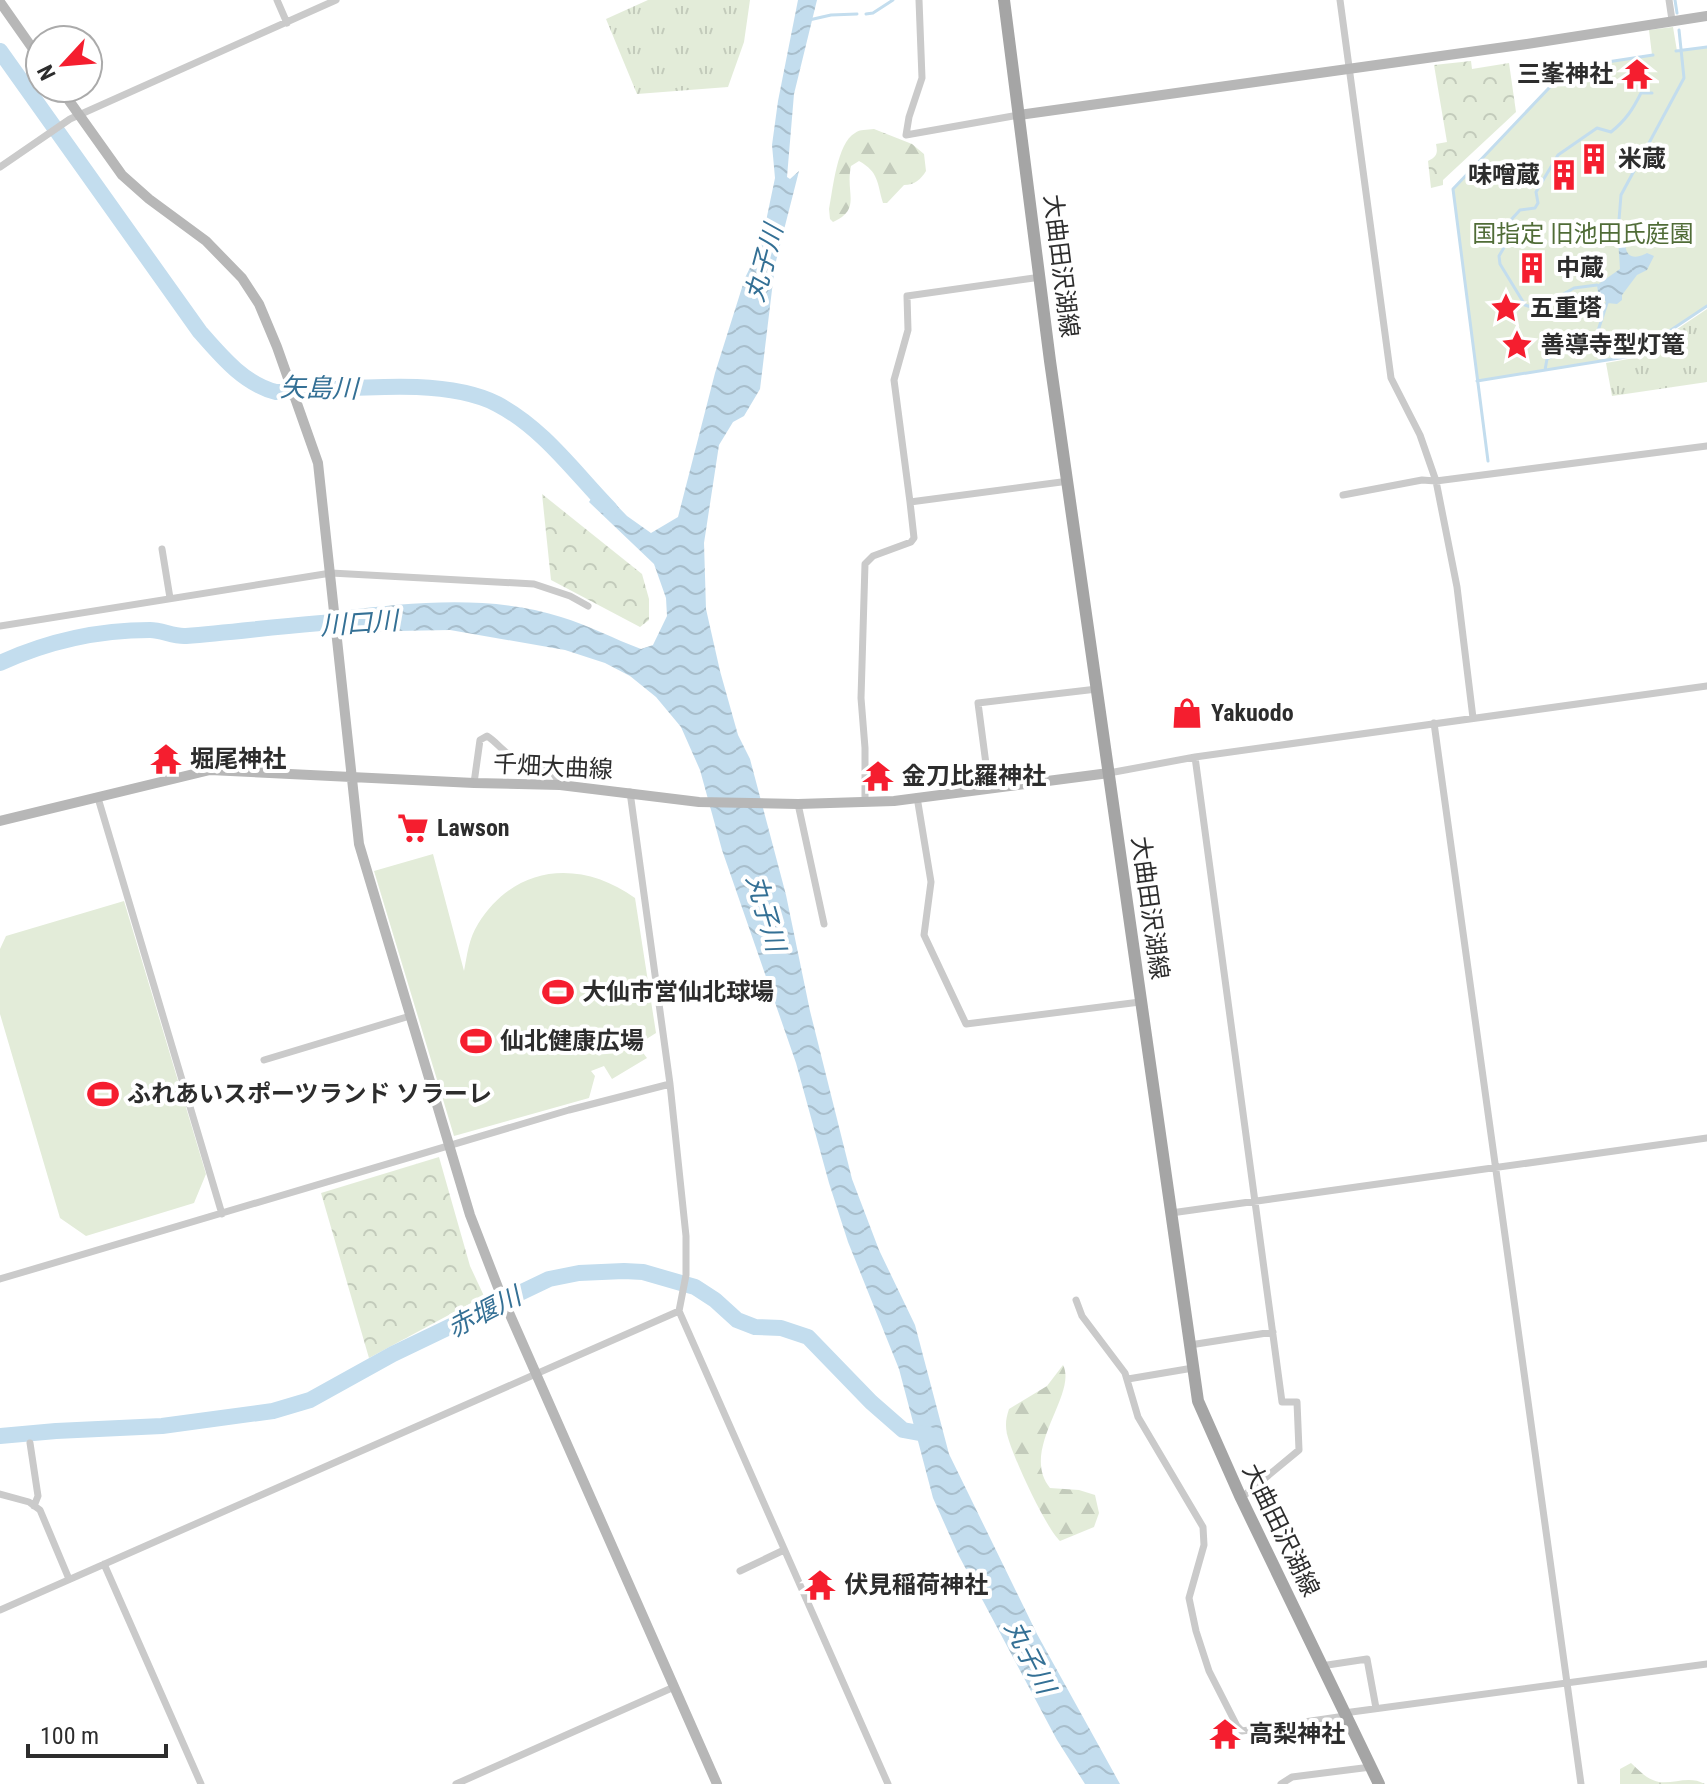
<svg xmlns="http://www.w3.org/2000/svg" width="1707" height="1784" font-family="'Roboto Condensed','Noto Sans JP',sans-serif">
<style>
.grass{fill:url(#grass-tufts)}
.forest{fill:url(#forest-firs)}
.park{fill:url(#park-crowns)}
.garden{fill:#e3ecd9}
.water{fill:url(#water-waves)}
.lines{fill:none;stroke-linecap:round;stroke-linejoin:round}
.stream{stroke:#c3ddee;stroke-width:3}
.river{stroke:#c3ddee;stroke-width:16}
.street{stroke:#cacaca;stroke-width:7}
.secondary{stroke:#b7b7b7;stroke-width:10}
.primary{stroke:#a5a5a5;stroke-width:12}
.labels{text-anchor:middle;stroke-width:8;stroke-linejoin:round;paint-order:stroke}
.poi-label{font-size:24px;font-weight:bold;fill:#2d2d2d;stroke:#fff;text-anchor:start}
.park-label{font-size:24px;fill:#506c37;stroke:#fff}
.street-label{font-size:24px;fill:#2d2d2d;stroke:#fff}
.water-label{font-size:26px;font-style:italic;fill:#347095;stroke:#fff}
</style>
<defs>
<pattern id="grass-tufts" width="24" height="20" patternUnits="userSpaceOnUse" patternTransform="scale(2)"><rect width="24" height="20" fill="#e3ecd9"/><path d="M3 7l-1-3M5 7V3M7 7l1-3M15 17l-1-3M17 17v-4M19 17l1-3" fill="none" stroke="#c3cbbb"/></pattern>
<pattern id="forest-firs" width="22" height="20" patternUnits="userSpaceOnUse" patternTransform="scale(2)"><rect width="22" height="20" fill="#e3ecd9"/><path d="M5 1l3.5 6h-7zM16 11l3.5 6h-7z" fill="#c3cbbb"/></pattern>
<pattern id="park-crowns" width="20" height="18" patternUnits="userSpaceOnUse" patternTransform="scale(2)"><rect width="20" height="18" fill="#e3ecd9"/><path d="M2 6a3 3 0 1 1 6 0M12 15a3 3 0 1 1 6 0" fill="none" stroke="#c3cbbb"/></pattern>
<pattern id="water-waves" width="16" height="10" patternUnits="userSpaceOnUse" patternTransform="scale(2)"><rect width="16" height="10" fill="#c3ddee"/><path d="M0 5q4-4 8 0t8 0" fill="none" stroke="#a8becc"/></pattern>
</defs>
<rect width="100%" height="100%" fill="#fff"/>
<!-- grass -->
<path class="grass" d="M 648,0 L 750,0 L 744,42 L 728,87 L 637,94 L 606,19 Z
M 1707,309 L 1707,382 L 1612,396 L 1606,363 L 1634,358 Z"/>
<!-- forest -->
<path class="forest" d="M 874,129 L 912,144 L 924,154 L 926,171 C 921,179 915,185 904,185 L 887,203 L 883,203 C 877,183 879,172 859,161 L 851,166 C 845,193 862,209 833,222 L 830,219 L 829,209 C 833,189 837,143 855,133 C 860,129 867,130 874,129 Z
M 1063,1365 C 1078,1394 1019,1450 1050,1488 L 1079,1490 L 1095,1495 L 1099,1513 L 1094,1527 L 1060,1541 C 1045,1527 1012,1455 1007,1434 C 1005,1425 1006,1418 1009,1409 L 1047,1386 Z
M 1631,1763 C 1640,1771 1646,1779 1659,1782 C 1675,1784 1689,1775 1705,1784 L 1620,1784 L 1620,1769 Z"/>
<!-- park -->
<path class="park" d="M 1471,61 L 1472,69 L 1509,63 L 1516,112 L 1443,180 L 1443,185 L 1431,188 L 1428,161 C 1437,157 1438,153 1436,144 L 1447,142 L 1434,65 Z
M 542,494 L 642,574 L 649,599 L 649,620 L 640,627 L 551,580 Z
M 439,1157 L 470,1266 L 484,1296 L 369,1358 L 321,1193 Z"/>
<!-- garden -->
<path class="garden" d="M 1673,27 L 1677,51 L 1707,47 L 1707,306 L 1632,356 L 1477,381 L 1453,189 L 1568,68 L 1652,55 L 1649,30 Z
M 433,854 L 464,971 C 467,955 469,938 478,924 C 515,864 581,859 635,898 L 656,1033 L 637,1045 L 647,1058 L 612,1079 L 604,1066 L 591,1071 L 595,1076 L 589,1098 L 454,1136 L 374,871 Z
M 124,901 L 206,1174 L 194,1203 L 86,1236 L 60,1218 L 0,1014 L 0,949 L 6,936 Z"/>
<!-- water -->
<path class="water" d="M 798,0 L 817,0 L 794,94 L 787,177 L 790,179 L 799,171 L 775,265 L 760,389 L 744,416 L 733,422 L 719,445 L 704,543 L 706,609 L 720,671 L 738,735 L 750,759 L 786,895 L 810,1011 L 852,1179 L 879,1250 L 915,1325 L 949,1454 L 1037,1634 L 1120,1784 L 1085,1784 L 1057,1740 L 999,1631 L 959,1556 L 933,1498 L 899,1369 L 848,1242 L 829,1183 L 796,1063 L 722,850 L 700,770 L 681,727 L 656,697 L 630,676 L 605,663 L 565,650 L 450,630 L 345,632 L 342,611 C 414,602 492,595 561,617 C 588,625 614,639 641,649 L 653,645 L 667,616 L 666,598 L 654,564 L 589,502 L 599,487 L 627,516 L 651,533 L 678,517 L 715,373 L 745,278 L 761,245 L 775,178 L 772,145 L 778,101 Z
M 1619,220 L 1626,229 C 1623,246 1625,265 1647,253 L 1654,256 L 1647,270 L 1637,275 L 1622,295 L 1622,300 L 1617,304 L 1607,303 L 1598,292 L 1597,285 L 1620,269 L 1617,223 Z"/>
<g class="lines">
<!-- stream -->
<path class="stream" d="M 1675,0 L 1677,13
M 866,14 L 873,13 L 893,0
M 809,20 L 831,15 L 857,14
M 1676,51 L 1707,47
M 1619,220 L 1621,195 L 1684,78 L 1679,30
M 1597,285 L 1574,288 L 1537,309 L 1525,305 L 1500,264 L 1499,256 L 1509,239 L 1509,222 L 1520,210 L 1535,208 L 1538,203 L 1536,192 L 1558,155 L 1597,128 L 1611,132 C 1626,120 1633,109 1641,93 L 1652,93
M 1545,370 L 1547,359 C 1562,351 1579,350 1594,343 L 1607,303
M 1477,381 L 1632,356 L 1707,306
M 1488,461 L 1453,189 L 1568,68 L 1653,55"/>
<!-- river -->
<path class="river" d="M 0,51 L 200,332 C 221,356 244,384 276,392 C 340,391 440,375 497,404 C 543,428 575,473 610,509
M 0,663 C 46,642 98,630 150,630 C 162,630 174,637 186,636 C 246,631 304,623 364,620
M 0,1436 L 56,1431 L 162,1426 L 273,1411 L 310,1400 L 393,1354 L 549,1279 L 579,1273 L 624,1271 L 643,1272 L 695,1287 L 715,1300 L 737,1320 L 755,1327 L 781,1328 L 808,1337 L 871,1402 L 903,1430 L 930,1435"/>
<!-- street -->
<path class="street" d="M 277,0 L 287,23
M 919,0 L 922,78 L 909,117 L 906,135 L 1019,115
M 1340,0 L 1391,378 L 1420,435 L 1436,481 L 1457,587 L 1473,718
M 1669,0 L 1672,20
M 0,167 L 70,119 L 336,0
M 1041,277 L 907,296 L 908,330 L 894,380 L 910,502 L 1069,481
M 1343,495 L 1422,480 L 1436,481 L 1707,446
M 162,549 L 170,598
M 0,626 L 331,573 L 534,584 L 570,596 L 588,606
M 1434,723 L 1581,1784
M 1195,757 L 1282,1402 L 1297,1402 L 1299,1450 L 1241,1498
M 1109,773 L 1195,757 L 1707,686
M 474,783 L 480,740 L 487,736 C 495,741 500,748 507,753 C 531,767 544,751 560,785
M 989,787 L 978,703 L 1097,689
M 630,792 L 670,1084 L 686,1236 L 686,1275 L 679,1311 L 888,1784
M 917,797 L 931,882 L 924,935 L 966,1024 L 1140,1002
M 98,798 L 222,1214
M 865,802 L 865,748 L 861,698 L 865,564 L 873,556 L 911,542 L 914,538 L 910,502
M 798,804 L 824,924
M 264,1060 L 410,1016
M 1171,1213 L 1707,1138
M 0,1279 L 569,1110 L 670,1084
M 1076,1300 L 1082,1316 L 1125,1373 L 1138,1417 L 1203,1527 L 1204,1545 L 1189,1598 L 1196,1631 L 1209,1671 L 1237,1726 L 1242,1731 L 1345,1716
M 1190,1345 L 1273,1332
M 1128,1379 L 1193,1368
M 30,1443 L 38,1496 L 34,1506
M 0,1494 L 29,1502 L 40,1510 L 69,1579
M 104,1564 L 201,1784
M 740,1571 L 784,1550
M 0,1610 L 679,1311
M 1321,1666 L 1367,1659 L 1376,1708
M 1344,1713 L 1707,1664
M 456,1784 L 674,1687
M 1281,1784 L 1292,1777 L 1371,1767"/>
<!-- secondary -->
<path class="secondary" d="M 0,2 L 40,59
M 60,88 L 122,175 L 149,199 L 206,241 L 242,278 L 259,304 L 277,347 L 318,463 L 359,844 L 470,1215 L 499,1290 L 717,1784
M 1019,115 L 1527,44 L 1707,16
M 0,821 L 210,770 L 474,783 L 560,785 L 699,802 L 798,804 L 894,801 L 1109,773"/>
<!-- primary -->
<path class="primary" d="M 1004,0 L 1050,361 L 1198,1401 L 1241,1498 L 1379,1784"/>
</g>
<!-- icons -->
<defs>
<symbol id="temple-bare" viewBox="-9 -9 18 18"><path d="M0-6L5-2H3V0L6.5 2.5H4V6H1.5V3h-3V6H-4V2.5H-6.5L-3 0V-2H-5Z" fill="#f51e2f" stroke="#fff" stroke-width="2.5" paint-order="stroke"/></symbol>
<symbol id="building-bare" viewBox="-9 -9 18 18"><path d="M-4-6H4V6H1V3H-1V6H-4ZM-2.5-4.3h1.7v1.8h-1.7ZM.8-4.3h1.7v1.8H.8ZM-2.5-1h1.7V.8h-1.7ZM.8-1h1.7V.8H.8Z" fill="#f51e2f" stroke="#fff" stroke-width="2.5" paint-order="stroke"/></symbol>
<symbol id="sight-bare" viewBox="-9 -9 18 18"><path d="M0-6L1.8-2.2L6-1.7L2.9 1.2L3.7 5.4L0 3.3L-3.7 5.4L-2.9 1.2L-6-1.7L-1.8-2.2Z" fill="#f51e2f" stroke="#fff" stroke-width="2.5" paint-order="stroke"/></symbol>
<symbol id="shop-bare" viewBox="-9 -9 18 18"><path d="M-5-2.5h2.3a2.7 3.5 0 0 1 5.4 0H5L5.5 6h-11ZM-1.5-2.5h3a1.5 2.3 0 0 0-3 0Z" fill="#f51e2f" stroke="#fff" stroke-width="2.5" paint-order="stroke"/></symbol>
<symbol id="supermarket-bare" viewBox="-9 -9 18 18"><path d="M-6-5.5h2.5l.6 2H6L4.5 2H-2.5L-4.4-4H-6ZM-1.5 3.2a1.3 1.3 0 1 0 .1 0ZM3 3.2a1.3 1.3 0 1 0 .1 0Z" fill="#f51e2f" stroke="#fff" stroke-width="2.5" paint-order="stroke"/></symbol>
<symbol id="stadium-bare" viewBox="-9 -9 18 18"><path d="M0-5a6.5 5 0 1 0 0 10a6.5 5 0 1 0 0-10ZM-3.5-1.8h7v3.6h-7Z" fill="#f51e2f" stroke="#fff" stroke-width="2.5" paint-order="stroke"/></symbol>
</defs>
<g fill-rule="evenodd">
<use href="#temple-bare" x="1615" y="52" width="44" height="44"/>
<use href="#building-bare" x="1572" y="137" width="44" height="44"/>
<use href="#building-bare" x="1542" y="153" width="44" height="44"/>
<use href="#building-bare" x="1510" y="246" width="44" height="44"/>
<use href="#sight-bare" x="1484" y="286" width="44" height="44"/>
<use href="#sight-bare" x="1495" y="323" width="44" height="44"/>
<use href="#shop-bare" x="1165" y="691" width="44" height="44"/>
<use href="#temple-bare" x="144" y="737" width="44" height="44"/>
<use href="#temple-bare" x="856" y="754" width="44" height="44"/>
<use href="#supermarket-bare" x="391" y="806" width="44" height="44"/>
<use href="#stadium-bare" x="536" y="970" width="44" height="44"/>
<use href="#stadium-bare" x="454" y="1019" width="44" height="44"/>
<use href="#stadium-bare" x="81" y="1072" width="44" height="44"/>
<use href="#temple-bare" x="798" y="1563" width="44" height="44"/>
<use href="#temple-bare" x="1203" y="1712" width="44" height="44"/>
</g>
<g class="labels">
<!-- poi labels -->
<g class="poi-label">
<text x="1613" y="82" text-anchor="end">三峯神社</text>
<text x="1618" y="167">米蔵</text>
<text x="1540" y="183" text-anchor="end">味噌蔵</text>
<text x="1556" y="276">中蔵</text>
<text x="1530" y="316">五重塔</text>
<text x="1541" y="353">善導寺型灯篭</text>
<text x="1211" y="721">Yakuodo</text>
<text x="190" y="767">堀尾神社</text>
<text x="902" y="784">金刀比羅神社</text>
<text x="437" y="836">Lawson</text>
<text x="582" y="1000">大仙市営仙北球場</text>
<text x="500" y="1049">仙北健康広場</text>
<text x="127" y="1102">ふれあいスポーツランド ソラーレ</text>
<text x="844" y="1593">伏見稲荷神社</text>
<text x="1249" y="1742">高梨神社</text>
</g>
<!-- park labels -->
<g class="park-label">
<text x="1583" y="242">国指定 旧池田氏庭園</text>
</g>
<!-- street labels -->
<g class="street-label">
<text transform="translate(1061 266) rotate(83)" y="8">大曲田沢湖線</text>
<text transform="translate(553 767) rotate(3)" y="8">千畑大曲線</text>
<text transform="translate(1150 908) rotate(82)" y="8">大曲田沢湖線</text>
<text transform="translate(1281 1530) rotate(64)" y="8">大曲田沢湖線</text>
</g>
<!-- water labels -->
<g class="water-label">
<text transform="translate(764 263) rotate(-75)" y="9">丸子川</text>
<text transform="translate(319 388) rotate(1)" y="9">矢島川</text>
<text transform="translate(359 623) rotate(-4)" y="9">川口川</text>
<text transform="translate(766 913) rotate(74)" y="9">丸子川</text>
<text transform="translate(484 1312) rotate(-27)" y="9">赤堰川</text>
<text transform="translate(1030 1657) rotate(63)" y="9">丸子川</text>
</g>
</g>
<!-- north arrow -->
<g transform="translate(64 64) rotate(244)"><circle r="38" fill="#ffffff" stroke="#ababab" stroke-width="2"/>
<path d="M0-6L14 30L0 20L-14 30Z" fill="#f51e2f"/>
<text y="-12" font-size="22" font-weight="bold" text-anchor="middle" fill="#2d2d2d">N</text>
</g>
<!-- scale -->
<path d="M28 1744v12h138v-12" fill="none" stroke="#2d2d2d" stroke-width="4"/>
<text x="40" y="1744" font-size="24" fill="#2d2d2d" stroke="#ffffff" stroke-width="6" paint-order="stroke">100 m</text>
</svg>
